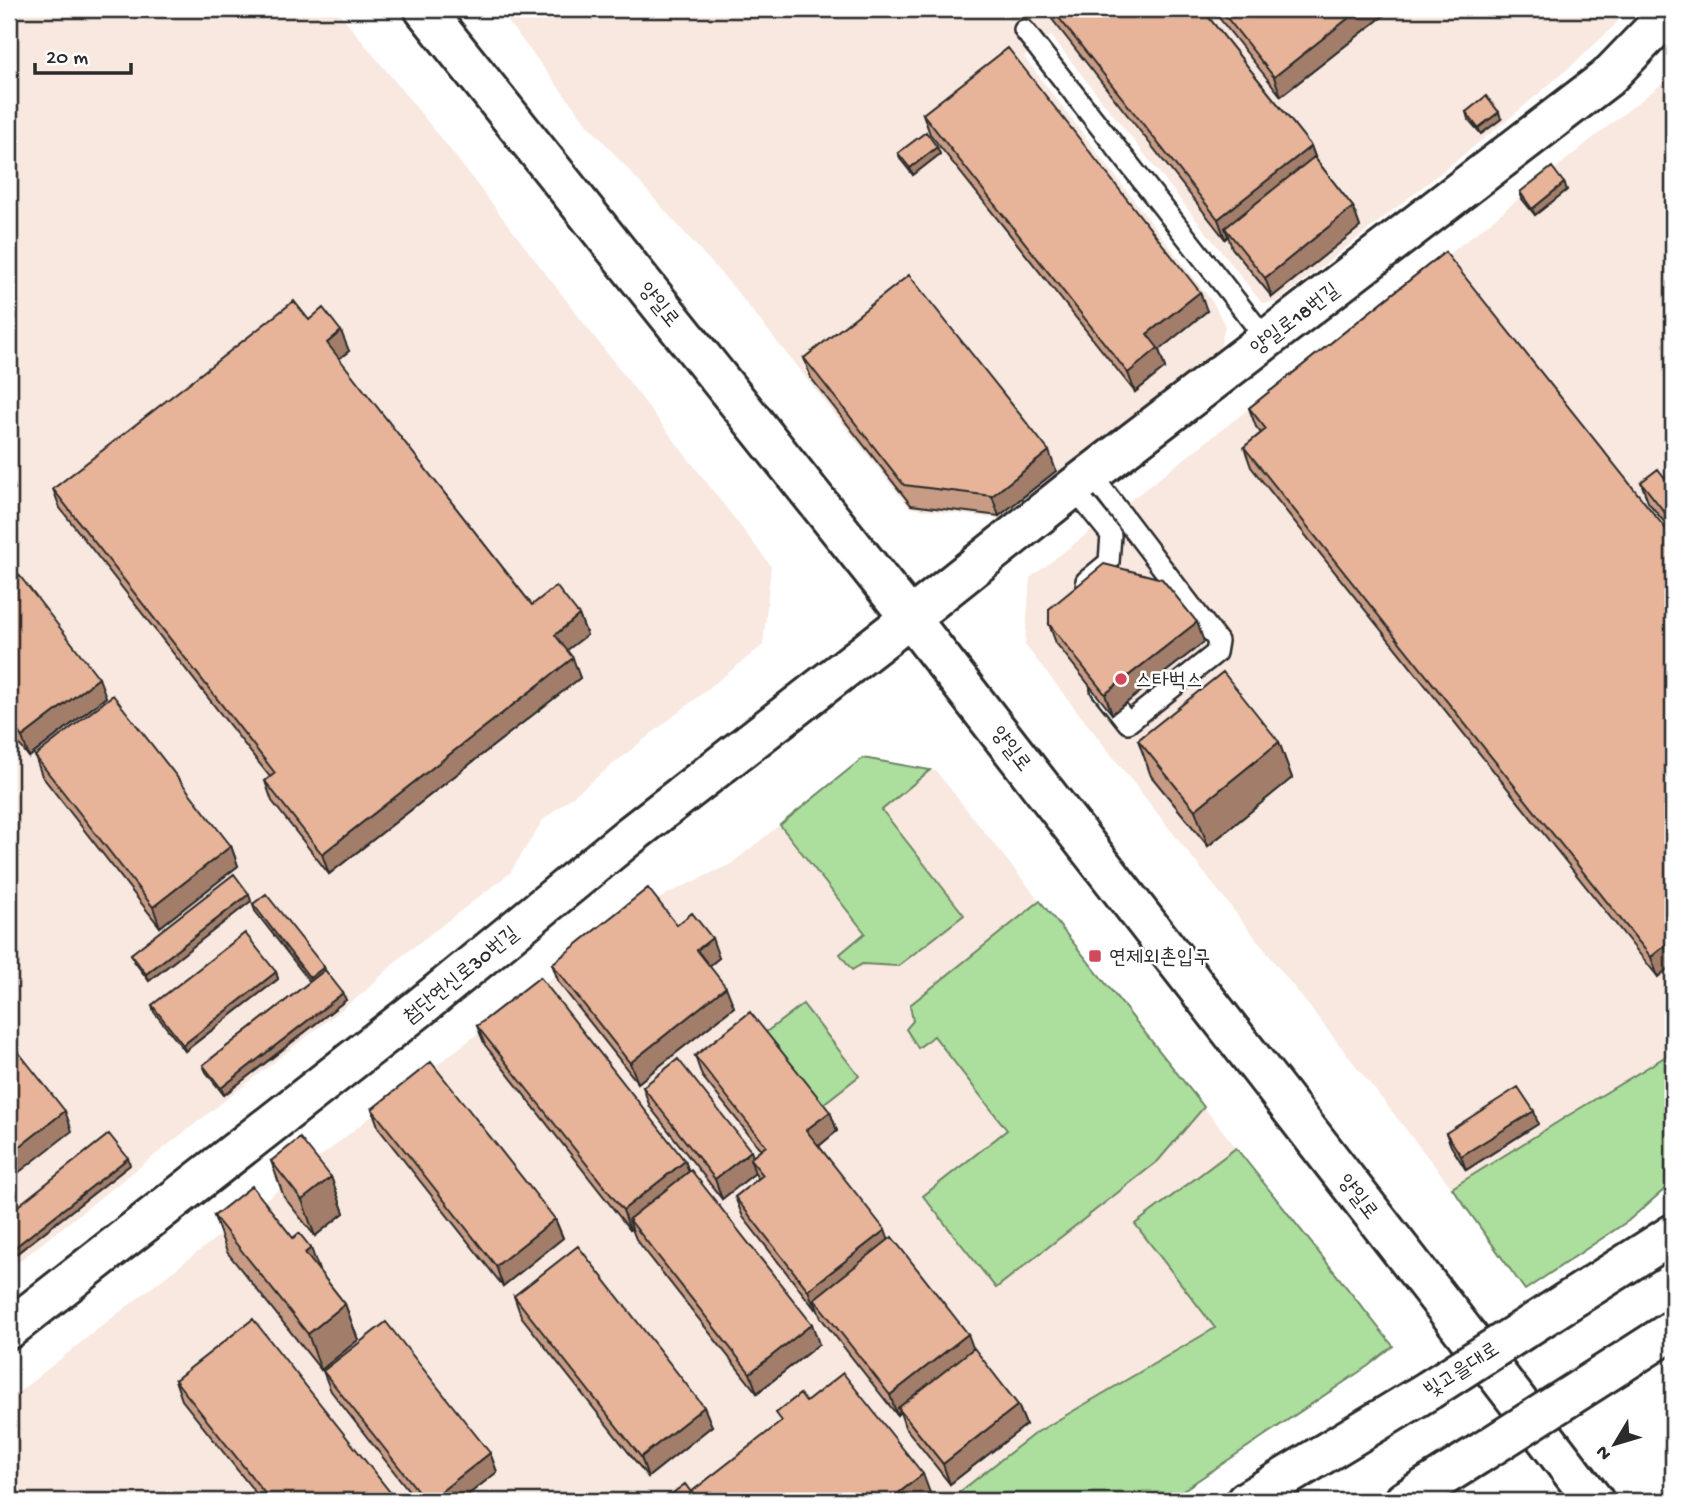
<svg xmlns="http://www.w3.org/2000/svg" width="1682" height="1510" font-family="'Gochi Hand','Poor Story',sans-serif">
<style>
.built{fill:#f8e8e0}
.green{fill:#acde9e;stroke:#6c8464;stroke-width:2}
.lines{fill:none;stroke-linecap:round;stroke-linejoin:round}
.lane-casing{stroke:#2b2b2b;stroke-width:24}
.street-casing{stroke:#2b2b2b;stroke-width:44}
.secondary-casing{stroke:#2b2b2b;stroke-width:44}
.lane{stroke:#fff;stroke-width:19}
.street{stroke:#fff;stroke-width:38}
.secondary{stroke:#fff;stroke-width:38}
.secondary-bridge-casing{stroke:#2b2b2b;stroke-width:44;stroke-linecap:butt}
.secondary-bridge{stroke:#fff;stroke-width:38}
.wall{fill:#c79b84;stroke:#2b2b2b;stroke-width:2}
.shaded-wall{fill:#a27e6b;stroke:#2b2b2b;stroke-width:2}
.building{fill:#e7b499;stroke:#2b2b2b;stroke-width:2}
.poi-dot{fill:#d1495b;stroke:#fff;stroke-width:2.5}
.labels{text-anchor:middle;stroke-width:5;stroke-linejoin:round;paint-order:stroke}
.street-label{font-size:21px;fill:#2b2b2b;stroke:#fff}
.poi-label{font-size:21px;fill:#2b2b2b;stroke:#fff;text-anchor:start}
</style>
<rect width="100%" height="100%" fill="#fff"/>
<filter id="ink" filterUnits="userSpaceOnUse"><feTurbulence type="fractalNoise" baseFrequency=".0143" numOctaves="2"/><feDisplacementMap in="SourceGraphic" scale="14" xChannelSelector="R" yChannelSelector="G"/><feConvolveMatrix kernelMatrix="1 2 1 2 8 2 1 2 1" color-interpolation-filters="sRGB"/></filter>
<g filter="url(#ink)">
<!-- built -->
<path class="built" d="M 9,9 L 336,9 L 445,143 L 771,566 L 763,645 L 543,820 L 510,873 L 403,955 L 364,992 L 9,1269 Z
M 498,9 L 1627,9 L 1614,26 L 1578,60 L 1511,117 L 1277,302 L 1262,303 L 1051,36 L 1024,57 L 1214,304 L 1225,326 L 1220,347 L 1000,519 L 910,508 L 734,288 L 584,120 Z
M 1673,73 L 1673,1052 L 1569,1115 L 1452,1188 L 1025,645 L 1030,578 L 1489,223 L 1593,138 L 1669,78 Z
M 863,758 L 936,771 L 1328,1263 L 1034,1434 L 948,1501 L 9,1501 L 9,1400 L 103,1325 L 286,1184 L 421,1077 L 640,910 L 669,893 L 731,864 Z"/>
<!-- green -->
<path class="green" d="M 863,758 L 930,770 L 882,810 L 964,915 L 898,966 L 862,964 L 852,970 L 840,954 L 865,933 L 780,825 Z
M 1040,901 L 1204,1107 L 1158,1161 L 996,1288 L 923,1196 L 1007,1130 L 934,1036 L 918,1048 L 906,1029 L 913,1021 L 910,1005 Z
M 803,1004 L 859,1076 L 818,1108 L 761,1036 Z
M 1673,1052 L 1673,1182 L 1628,1221 L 1525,1290 L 1452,1188 L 1569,1115 Z
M 1236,1148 L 1393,1346 L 1368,1366 L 1167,1501 L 948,1501 L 1034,1434 L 1215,1328 L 1135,1224 Z"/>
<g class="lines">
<defs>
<path id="lane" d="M 1024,30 L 1266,339
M 1091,474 L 1218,641 L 1216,653 L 1128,723 L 1101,689
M 1073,488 L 1111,535 L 1109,562 L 1086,581"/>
<path id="street" d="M 9,1329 L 418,1009 L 628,837 L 910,618 L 1073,488 L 1607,78 L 1658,25 L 1668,9"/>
<path id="secondary" d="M 424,9 L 910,618 L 1452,1316 L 1594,1501
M 1568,1301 L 1673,1234
M 1620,1364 L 1673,1330
M 1246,1501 L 1429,1390
M 1404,1501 L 1479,1454"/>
</defs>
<!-- lane casing -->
<use href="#lane" class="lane-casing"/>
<!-- street casing -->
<use href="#street" class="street-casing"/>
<!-- secondary casing -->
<use href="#secondary" class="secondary-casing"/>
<!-- lane -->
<use href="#lane" class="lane"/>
<!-- street -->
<use href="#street" class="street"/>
<!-- secondary -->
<use href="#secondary" class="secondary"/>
<defs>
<path id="secondary-bridge" d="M 1429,1390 L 1568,1301
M 1479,1454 L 1620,1364"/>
</defs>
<!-- secondary-bridge casing -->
<use href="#secondary-bridge" class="secondary-bridge-casing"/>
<!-- secondary-bridge -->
<use href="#secondary-bridge" class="secondary-bridge"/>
</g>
<!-- wall -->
<path class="wall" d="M 1044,9 L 1202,9 L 1311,146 L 1316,159 L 1353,207 L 1360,227 L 1272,297 L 1232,248 L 1228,236 L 1225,239 Z
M 1212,9 L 1392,9 L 1281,96 Z
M 1466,112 L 1501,119 L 1481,134 L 1468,119 Z
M 923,114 L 1207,311 L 1159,350 L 1165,368 L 1135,392 L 930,134 Z
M 937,147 L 940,154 L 913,175 L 901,160 L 898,153 Z
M 1564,183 L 1567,190 L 1535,215 L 1522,199 L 1520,192 Z
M 1445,252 L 1658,977 L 1251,467 L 1244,447 L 1261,433 L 1256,427 L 1249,408 Z
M 309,320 L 349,351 L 339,359 L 532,605 L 579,615 L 587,635 L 567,650 L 580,678 L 329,874 L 272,801 L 265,781 L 270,777 L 60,508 L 53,489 Z
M 804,358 L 1056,471 L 999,516 L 911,505 L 811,378 Z
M 1673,471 L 1673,533 L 1648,502 L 1641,482 L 1665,478 Z
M 9,562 L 106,697 L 29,757 L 9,731 Z
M 1049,624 L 1204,642 L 1112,714 L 1056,643 Z
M 1138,740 L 1279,742 L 1292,778 L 1208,846 L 1151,776 Z
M 35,756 L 231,846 L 238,866 L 160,927 L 42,776 Z
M 251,901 L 149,981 L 134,961 L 131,954 Z
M 253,904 L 324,967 L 325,970 L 346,1000 L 224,1095 L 206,1072 L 203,1065 L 310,982 L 255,911 Z
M 677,925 L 719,958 L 709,966 L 734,1007 L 638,1083 L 559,983 L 552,964 Z
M 276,972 L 278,979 L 185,1051 L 154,1012 L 152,1005 Z
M 477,1026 L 685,1161 L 689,1172 L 819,1344 L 757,1393 L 636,1239 L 632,1229 L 630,1230 L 485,1045 Z
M 695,1056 L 830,1112 L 837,1131 L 819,1146 L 888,1240 L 1018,1405 L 1026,1425 L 950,1484 L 905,1427 L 900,1412 L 897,1415 L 821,1318 L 817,1308 L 815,1309 L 743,1217 L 735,1197 L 758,1179 L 755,1173 L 722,1199 L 650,1107 L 643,1087 L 753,1157 L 761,1150 L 702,1076 Z
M 372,1109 L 555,1219 L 563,1238 L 503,1286 L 379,1129 Z
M 1538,1124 L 1466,1170 L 1451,1146 L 1446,1133 Z
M 271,1161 L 331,1177 L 344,1213 L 315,1236 L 284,1197 Z
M 130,1165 L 16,1254 L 9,1245 L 9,1213 Z
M 214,1216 L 320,1272 L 345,1304 L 358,1340 L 321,1370 L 227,1252 Z
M 514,1296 L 712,1426 L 648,1477 L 521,1316 Z
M 323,1371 L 490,1453 L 497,1472 L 460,1501 L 417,1501 L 331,1391 Z
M 175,1380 L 397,1501 L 262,1501 L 182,1400 Z"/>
<!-- shaded-wall -->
<path class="shaded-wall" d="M 1360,9 L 1392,9 L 1281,96 L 1274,77 Z
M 1499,112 L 1501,119 L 1481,134 L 1478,128 Z
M 1311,146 L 1318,166 L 1225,228 L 1228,236 L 1225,239 L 1218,219 Z
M 937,147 L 940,154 L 913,175 L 910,168 Z
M 1564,183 L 1567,190 L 1535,215 L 1532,209 Z
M 1353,207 L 1360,227 L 1272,297 L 1265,278 Z
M 1200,292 L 1207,311 L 1159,350 L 1165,368 L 1135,392 L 1128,373 L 1147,334 Z
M 341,331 L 349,351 L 334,362 L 327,343 Z
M 1049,451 L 1056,471 L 999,516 L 992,496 Z
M 13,482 L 15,489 L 9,494 L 9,485 Z
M 579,615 L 587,635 L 562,654 L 555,635 Z
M 1197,622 L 1204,642 L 1112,714 L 1105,694 Z
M 573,658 L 580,678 L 329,874 L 322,854 Z
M 99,678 L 106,697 L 29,757 L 22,737 Z
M 1279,742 L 1292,778 L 1208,846 L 1195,810 Z
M 231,846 L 238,866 L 160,927 L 153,907 Z
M 249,894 L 251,901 L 149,981 L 146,974 Z
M 712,938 L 719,958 L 704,970 L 697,950 Z
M 1673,939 L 1673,964 L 1658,977 L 1651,957 Z
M 324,967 L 326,974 L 312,984 L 310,978 Z
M 276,972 L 278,979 L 185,1051 L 183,1045 Z
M 726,987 L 734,1007 L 638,1083 L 630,1063 Z
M 343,993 L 346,1000 L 224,1095 L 221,1088 Z
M 65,1111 L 72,1131 L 9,1180 L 9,1155 Z
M 1534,1111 L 1538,1124 L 1466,1170 L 1461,1156 Z
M 830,1112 L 837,1131 L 814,1150 L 806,1130 Z
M 751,1151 L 756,1166 L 750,1159 L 755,1173 L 722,1199 L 715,1179 Z
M 128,1158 L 130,1165 L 16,1254 L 14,1248 Z
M 685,1161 L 692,1181 L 629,1219 L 632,1229 L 630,1230 L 623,1210 Z
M 331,1177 L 344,1213 L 315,1236 L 302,1200 Z
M 555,1219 L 563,1238 L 503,1286 L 496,1266 Z
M 885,1230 L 892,1249 L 814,1299 L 817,1308 L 815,1309 L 808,1290 Z
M 311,1248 L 324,1284 L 305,1253 Z
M 345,1304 L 358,1340 L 321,1370 L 308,1334 Z
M 812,1324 L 819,1344 L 757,1393 L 750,1373 Z
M 968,1334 L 975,1353 L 898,1408 L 900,1412 L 897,1415 L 890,1395 Z
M 1018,1405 L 1026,1425 L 950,1484 L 943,1464 Z
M 704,1407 L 712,1426 L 648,1477 L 641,1457 Z
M 490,1453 L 497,1472 L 460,1501 L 429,1501 Z
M 923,1474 L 930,1493 L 920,1501 L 888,1501 Z"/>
<!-- building -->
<path class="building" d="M 1052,9 L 1202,9 L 1311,146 L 1218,219 Z
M 1220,9 L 1360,9 L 1274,77 Z
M 1008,48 L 1200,292 L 1147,334 L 1158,348 L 1128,373 L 923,114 Z
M 1486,96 L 1499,112 L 1478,128 L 1466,112 Z
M 926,132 L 937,147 L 910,168 L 898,153 Z
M 1314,157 L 1353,207 L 1265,278 L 1225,228 Z
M 1552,167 L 1564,183 L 1532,209 L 1520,192 Z
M 1445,252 L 1673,538 L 1673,939 L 1651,957 L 1244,447 L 1266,429 L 1249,408 Z
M 909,275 L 1049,451 L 992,496 L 904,485 L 804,358 Z
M 294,301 L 309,320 L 323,308 L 341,331 L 327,343 L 532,605 L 556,586 L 579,615 L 555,635 L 573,658 L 322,854 L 265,781 L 275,773 L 53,489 Z
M 1658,469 L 1665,478 L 1673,471 L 1673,523 L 1641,482 Z
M 9,477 L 13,482 L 9,485 Z
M 9,562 L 99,678 L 22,737 L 9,720 Z
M 1104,564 L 1162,579 L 1197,622 L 1105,694 L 1049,624 L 1049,609 Z
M 1223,672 L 1279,742 L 1195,810 L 1138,740 Z
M 113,695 L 231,846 L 153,907 L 35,756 Z
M 234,874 L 249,894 L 146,974 L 131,954 Z
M 648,888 L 677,925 L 692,913 L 712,938 L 697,950 L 726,987 L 630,1063 L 552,964 Z
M 266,894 L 324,967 L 310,978 L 253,904 Z
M 245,933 L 276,972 L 183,1045 L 152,1005 Z
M 325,970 L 343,993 L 221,1088 L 203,1065 Z
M 540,977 L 685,1161 L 623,1210 L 477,1026 Z
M 750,1012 L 830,1112 L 806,1130 L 885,1230 L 808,1290 L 735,1197 L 763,1175 L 750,1159 L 766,1146 L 695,1056 Z
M 12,1044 L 65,1111 L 9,1155 L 9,1047 Z
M 678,1059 L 751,1151 L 715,1179 L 643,1087 Z
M 431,1062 L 555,1219 L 496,1266 L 372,1109 Z
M 1518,1087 L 1534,1111 L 1461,1156 L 1446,1133 Z
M 109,1134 L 128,1158 L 14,1248 L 9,1241 L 9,1213 Z
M 300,1138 L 331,1177 L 302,1200 L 271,1161 Z
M 691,1170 L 812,1324 L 750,1373 L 629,1219 Z
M 252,1186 L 293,1238 L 299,1233 L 311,1248 L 305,1253 L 345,1304 L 308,1334 L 214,1216 Z
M 892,1237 L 968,1334 L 890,1395 L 814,1299 Z
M 578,1246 L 704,1407 L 641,1457 L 514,1296 Z
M 253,1319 L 397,1501 L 271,1501 L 175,1380 Z
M 386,1322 L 490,1453 L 429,1501 L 426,1501 L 323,1371 Z
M 974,1348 L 1018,1405 L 943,1464 L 898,1408 Z
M 843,1373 L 923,1474 L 888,1501 L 662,1501 L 685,1484 L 691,1492 L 782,1421 L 776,1413 L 800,1394 L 806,1402 Z"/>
</g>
<!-- markers -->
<g class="poi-dot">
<circle cx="1121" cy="679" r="7"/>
<rect x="1088" y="949" width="14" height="14" rx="3.5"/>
</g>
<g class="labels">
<!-- street labels -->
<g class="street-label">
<text transform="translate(660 304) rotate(51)" y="7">양일로</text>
<text transform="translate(1294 318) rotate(-37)" y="7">양일로18번길</text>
<text transform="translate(1012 748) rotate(52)" y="7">양일로</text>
<text transform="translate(460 974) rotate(-39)" y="7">첨단연신로30번길</text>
<text transform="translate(1359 1196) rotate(52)" y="7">양일로</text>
<text transform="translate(1461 1369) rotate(-33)" y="7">빛고을대로</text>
</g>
<!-- poi labels -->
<g class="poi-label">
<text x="1135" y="686">스타벅스</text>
<text x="1109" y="963">연제외촌입구</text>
</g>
</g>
<!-- margin -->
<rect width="1682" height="1510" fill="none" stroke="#fff" stroke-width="35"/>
<rect x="18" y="18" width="1647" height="1475" fill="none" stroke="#2b2b2b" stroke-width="2.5" filter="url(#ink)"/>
<!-- north arrow -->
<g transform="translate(1615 1444) rotate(232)" stroke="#ffffff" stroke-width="5" paint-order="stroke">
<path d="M0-5L12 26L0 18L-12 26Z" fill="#2b2b2b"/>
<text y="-10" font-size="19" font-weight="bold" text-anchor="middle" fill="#2b2b2b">N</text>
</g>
<!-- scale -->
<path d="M35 63v10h96v-10" fill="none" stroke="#2b2b2b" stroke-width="3.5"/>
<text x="46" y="63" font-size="21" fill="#2b2b2b" stroke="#ffffff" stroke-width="5" paint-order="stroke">20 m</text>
</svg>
